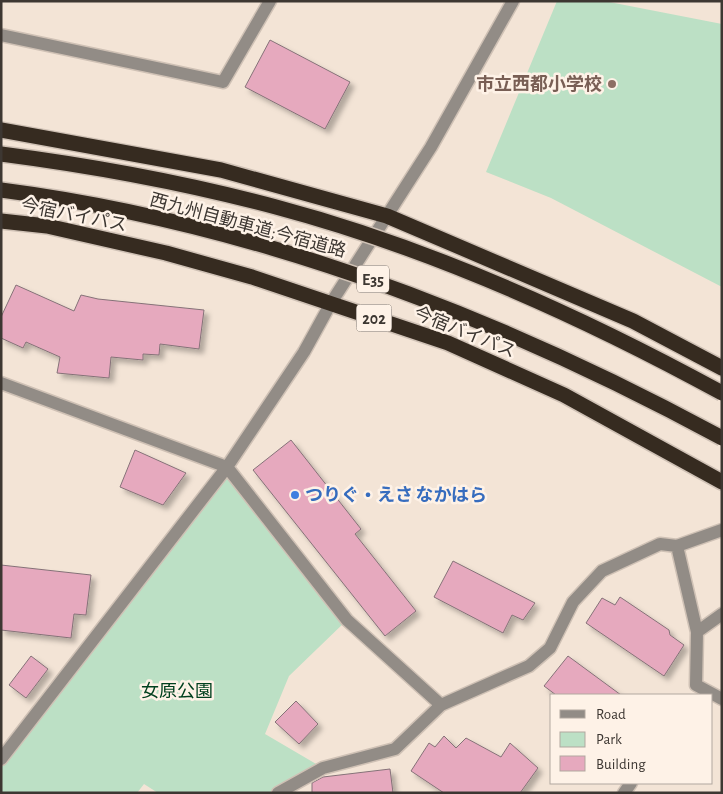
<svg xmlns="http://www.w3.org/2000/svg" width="723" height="794" font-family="'Alegreya Sans','Noto Sans JP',sans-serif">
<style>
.green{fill:#bce0c5}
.building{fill:#e6a9be;stroke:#857278;filter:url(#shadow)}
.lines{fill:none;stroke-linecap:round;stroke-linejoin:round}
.minor-casing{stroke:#cfc1b5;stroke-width:15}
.highway-casing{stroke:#cfc1b5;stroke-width:18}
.minor{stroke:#928c86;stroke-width:12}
.highway{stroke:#362b20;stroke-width:15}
.highway-bridge-casing{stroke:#cfc1b5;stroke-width:18;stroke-linecap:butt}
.highway-bridge{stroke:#362b20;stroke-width:15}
.education-dot{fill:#8d6e63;stroke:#fef2e7;stroke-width:2}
.shop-dot{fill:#3f7fe0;stroke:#fef2e7;stroke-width:2}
.labels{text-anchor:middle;stroke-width:5;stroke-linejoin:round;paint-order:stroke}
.shield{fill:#fef2e7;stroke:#776f68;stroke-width:1}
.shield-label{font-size:16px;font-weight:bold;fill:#3d3732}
.education-label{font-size:18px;font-weight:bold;fill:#785e54;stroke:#fef2e7;text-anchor:end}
.street-label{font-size:18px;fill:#3d3732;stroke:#fef2e7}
.shop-label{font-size:18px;font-weight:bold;fill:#366cbe;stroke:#fef2e7;text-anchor:start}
.park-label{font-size:18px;fill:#00401e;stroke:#fef2e7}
</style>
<defs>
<filter id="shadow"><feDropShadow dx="4.5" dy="4.5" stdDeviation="2.5" flood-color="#0004"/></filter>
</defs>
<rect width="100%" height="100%" fill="#f3e4d6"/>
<!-- green -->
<path class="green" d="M 557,1 L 604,1 L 722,24 L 722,287 L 551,198 L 486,172 Z
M 227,467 L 347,620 L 289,676 L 265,734 L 323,768 L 278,793 L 158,793 L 144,784 L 137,793 L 1,793 L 1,759 Z"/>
<!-- building -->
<path class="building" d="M 270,40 L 350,82 L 325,129 L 245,87 Z
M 16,285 L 74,311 L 81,295 L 98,299 L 204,310 L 199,349 L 160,344 L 159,355 L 143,354 L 143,360 L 111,357 L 109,378 L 57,373 L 60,357 L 26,342 L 23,348 L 1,338 L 1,317 Z
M 291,440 L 361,529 L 355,534 L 416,611 L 385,636 L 253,470 Z
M 135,450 L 186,473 L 163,505 L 120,487 Z
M 453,561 L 535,603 L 523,620 L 512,615 L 503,633 L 434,597 Z
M 1,565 L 91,575 L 86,615 L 74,614 L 71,638 L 1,630 Z
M 620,597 L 669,630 L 670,635 L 684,645 L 664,676 L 586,623 L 602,598 L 615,605 Z
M 31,656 L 48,669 L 26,698 L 9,685 Z
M 568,656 L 621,695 L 556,695 L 544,686 Z
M 296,701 L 318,724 L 299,744 L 275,722 Z
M 444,736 L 456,748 L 466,738 L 501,757 L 510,743 L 538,768 L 520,793 L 444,793 L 411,771 L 429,743 L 435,747 Z
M 390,769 L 393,793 L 312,793 L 312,783 L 323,777 Z"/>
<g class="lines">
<defs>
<path id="minor" d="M 1,35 L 223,82 L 270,1
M 1,383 L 227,467 L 347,620 L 441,705
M 677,546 L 722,530
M 697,632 L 722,614
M 1,759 L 227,467 L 304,352 L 331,303 L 431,147 L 513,1
M 278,793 L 323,768 L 395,749 L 441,705 L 529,666 L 550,648 L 573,602 L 602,571 L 660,544 L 677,546 L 697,632 L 696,685 L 722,699
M 624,793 L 631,783"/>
<path id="highway" d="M 1,130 L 221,170 L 387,216 L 633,321 L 722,368
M 1,221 L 47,226 L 166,253 L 252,277 L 448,343 L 564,395 L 722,482"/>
</defs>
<!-- minor casing -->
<use href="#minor" class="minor-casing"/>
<!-- highway casing -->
<use href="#highway" class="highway-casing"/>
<!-- minor -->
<use href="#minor" class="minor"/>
<!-- highway -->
<use href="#highway" class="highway"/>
<defs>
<path id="highway-bridge" d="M 1,154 C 94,166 186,183 276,207 C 430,248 583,317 722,393
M 1,190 C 256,223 497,316 722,438"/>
</defs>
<!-- highway-bridge casing -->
<use href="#highway-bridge" class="highway-bridge-casing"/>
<!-- highway-bridge -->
<use href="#highway-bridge" class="highway-bridge"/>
</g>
<!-- markers -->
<circle class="education-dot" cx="612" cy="84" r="5"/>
<circle class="shop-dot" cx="295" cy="495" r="5"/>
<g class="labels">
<!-- shield labels -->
<g class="shield">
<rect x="357" y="265.5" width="32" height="27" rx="4"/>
<rect x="356.5" y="304.5" width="35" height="27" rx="4"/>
</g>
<g class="shield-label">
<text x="373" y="285">E35</text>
<text x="374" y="324">202</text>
</g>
<!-- education labels -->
<g class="education-label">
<text x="602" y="90">市立西都小学校</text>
</g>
<!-- street labels -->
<g class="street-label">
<text transform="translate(74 215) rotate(11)" y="6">今宿バイパス</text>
<text transform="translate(248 225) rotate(15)" y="6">西九州自動車道;今宿道路</text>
<text transform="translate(465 332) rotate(22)" y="6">今宿バイパス</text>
</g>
<!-- shop labels -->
<g class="shop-label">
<text x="305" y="501">つりぐ・えさ なかはら</text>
</g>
<!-- park labels -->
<g class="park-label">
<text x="177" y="697">女原公園</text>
</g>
</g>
<!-- border -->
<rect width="723" height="794" fill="none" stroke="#3d3732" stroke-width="5"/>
<!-- legend -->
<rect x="550" y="694" width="162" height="90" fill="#fef2e7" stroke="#b1a79f"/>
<rect x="560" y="710" width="25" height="8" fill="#928c86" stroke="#b1a79f"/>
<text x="596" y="719" font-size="15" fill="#3d3732">Road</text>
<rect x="560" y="732" width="25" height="15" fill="#bce0c5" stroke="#b1a79f"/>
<text x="596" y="744" font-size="15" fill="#3d3732">Park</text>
<rect x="560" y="756" width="25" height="15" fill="#e6a9be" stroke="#b1a79f"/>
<text x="596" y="769" font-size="15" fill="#3d3732">Building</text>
</svg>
